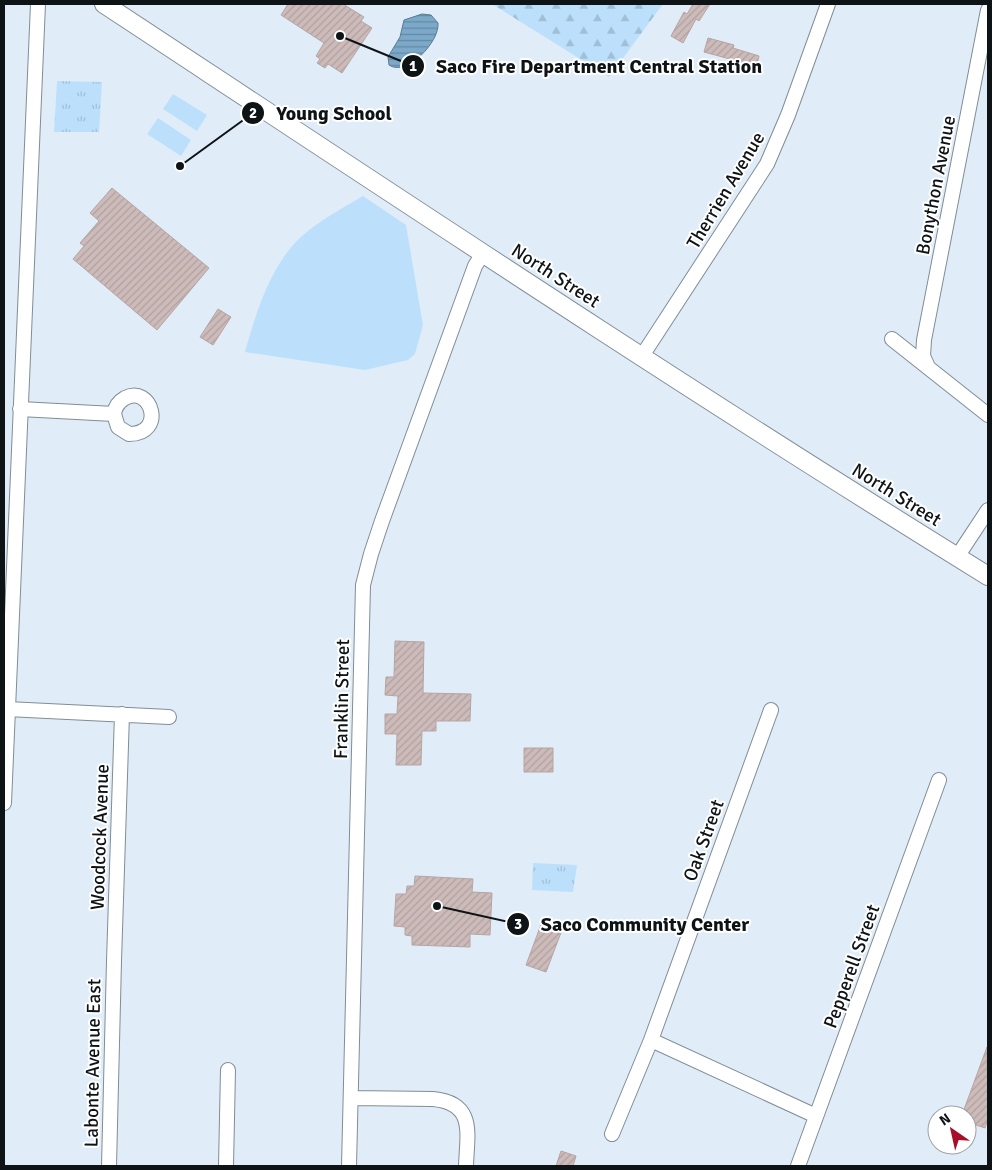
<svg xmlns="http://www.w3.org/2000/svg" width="992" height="1170" font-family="Signika,sans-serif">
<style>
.grass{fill:#bce0fb}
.forest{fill:url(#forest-firs)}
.park{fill:url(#park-tufts)}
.water{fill:url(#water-rules);stroke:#5b7b93}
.building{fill:url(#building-hatch);stroke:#b6a4a3}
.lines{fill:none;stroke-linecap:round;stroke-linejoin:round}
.minor-casing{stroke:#808d96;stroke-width:16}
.major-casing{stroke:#808d96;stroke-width:20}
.minor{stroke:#fff;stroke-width:14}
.major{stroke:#fff;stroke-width:18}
.labels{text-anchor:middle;stroke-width:4;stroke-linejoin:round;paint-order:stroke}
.street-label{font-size:19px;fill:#0e1316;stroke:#fff}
.leader{fill:none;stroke:#0e1316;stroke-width:2}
.callout-dot{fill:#0e1316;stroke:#fff;stroke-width:2}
.mark-label{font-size:15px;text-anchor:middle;font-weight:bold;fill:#fff}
.callout-label{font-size:20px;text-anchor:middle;font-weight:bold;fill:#0e1316;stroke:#fff;stroke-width:4;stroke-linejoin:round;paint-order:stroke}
</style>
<defs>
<pattern id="forest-firs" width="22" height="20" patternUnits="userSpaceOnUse" patternTransform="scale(1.25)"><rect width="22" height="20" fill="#bce0fb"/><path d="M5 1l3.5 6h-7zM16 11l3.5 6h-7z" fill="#a0bfd6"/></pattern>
<pattern id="park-tufts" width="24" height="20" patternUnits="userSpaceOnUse" patternTransform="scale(1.25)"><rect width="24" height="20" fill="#bce0fb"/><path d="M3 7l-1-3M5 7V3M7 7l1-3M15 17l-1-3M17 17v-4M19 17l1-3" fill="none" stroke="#a0bfd6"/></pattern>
<pattern id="water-rules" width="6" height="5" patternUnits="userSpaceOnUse" patternTransform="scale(1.25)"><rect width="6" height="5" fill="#7ca8c9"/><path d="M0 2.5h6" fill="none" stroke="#6488a2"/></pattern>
<pattern id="building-hatch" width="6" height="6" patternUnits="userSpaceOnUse" patternTransform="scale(1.25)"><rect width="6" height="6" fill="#cdbbba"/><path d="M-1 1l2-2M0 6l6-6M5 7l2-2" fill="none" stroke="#afa09f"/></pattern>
</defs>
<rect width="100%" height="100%" fill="#e0edf8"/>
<!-- grass -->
<path class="grass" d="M 173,94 L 207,115 L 197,131 L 163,109 Z
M 158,118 L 191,140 L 181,156 L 147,134 Z
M 363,196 L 406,225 L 423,325 L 415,354 L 408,360 L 365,370 L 245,352 C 255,316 268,273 294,244 C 311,225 341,209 363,196 Z"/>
<!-- forest -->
<path class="forest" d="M 492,4 L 663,4 L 609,77 Z"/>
<!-- park -->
<path class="park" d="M 57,81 L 102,82 L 99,132 L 54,132 Z
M 533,863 L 577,865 L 573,892 L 532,890 Z"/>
<!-- water -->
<path class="water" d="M 422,14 L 431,15 L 438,23 C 440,42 406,77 389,65 L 388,57 L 400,37 L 404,20 Z"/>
<!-- building -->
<path class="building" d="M 288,4 L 343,4 L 364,17 L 361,21 L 372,28 L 342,73 L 328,64 L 325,68 L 317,63 L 320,59 L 316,56 L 324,43 L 281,15 Z
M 693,4 L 710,4 L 699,21 L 696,19 L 683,43 L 671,36 L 684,12 L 687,14 Z
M 708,38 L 734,45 L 733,48 L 759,56 L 756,69 L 729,62 L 730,59 L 704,52 Z
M 112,188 L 209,268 L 157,330 L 73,259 L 84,246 L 80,243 L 99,221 L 90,213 Z
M 218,309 L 231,317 L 213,345 L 200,337 Z
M 395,641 L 424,642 L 423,693 L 471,694 L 470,721 L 436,721 L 436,731 L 422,731 L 421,765 L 396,765 L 397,734 L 385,734 L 385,714 L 397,714 L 398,696 L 385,695 L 386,677 L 394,677 Z
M 524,748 L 553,748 L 553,772 L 524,772 Z
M 415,876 L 473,879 L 472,892 L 492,893 L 490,935 L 470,934 L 470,947 L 412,945 L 412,936 L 405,935 L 405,927 L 394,926 L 396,894 L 406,894 L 407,886 L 414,886 Z
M 542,922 L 562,930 L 546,972 L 526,965 Z
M 987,1047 L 988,1119 L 985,1128 L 967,1122 L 967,1115 L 962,1115 Z
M 561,1151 L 576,1156 L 573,1166 L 556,1166 Z"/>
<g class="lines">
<defs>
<path id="minor" d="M 892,339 L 988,415
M 642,356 L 767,164 L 788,115 L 828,4
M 928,367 L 923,356 L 924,340 L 988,10
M 20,409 L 114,414 C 115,407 118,402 125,398 C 151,384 167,434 129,434 L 118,427 L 114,414
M 957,557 L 988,510
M 7,709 L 169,717
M 4,803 L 38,4
M 651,1040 L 816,1116
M 352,1098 L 433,1099 C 476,1103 467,1134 466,1166
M 612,1134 L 651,1040 L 771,710
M 109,1166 L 114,961 L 122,714
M 226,1166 L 228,1070
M 349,1166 L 363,585 L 371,554 L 382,521 L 475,266 L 483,253
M 798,1166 L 939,780"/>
<path id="major" d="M 104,4 C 397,197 690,392 988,576"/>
</defs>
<!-- minor casing -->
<use href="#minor" class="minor-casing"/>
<!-- major casing -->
<use href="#major" class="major-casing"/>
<!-- minor -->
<use href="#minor" class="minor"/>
<!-- major -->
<use href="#major" class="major"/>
</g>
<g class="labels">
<!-- street labels -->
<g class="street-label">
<text transform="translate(935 185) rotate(-79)" y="7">Bonython Avenue</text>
<text transform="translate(725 190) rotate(-59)" y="7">Therrien Avenue</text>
<text transform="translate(556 275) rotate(33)" y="7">North Street</text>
<text transform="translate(897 494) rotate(32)" y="7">North Street</text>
<text transform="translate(341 699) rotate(-89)" y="7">Franklin Street</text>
<text transform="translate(99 837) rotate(-88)" y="7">Woodcock Avenue</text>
<text transform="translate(703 840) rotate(-70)" y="7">Oak Street</text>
<text transform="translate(851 966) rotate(-70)" y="7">Pepperell Street</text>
<text transform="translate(92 1063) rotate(-89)" y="7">Labonte Avenue East</text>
</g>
</g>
<!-- callouts -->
<path class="leader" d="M340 36L413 66M180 166L253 113M437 906L518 924"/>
<g class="callout-dot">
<circle cx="340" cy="36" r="5"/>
<circle cx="180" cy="166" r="5"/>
<circle cx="437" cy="906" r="5"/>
<circle cx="413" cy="66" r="12"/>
<circle cx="253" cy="113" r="12"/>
<circle cx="518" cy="924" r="12"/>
</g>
<g class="mark-label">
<text x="413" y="71">1</text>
<text x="253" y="118">2</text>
<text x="518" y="929">3</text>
</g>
<g class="callout-label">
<text x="599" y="73">Saco Fire Department Central Station</text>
<text x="334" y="120">Young School</text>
<text x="645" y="931">Saco Community Center</text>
</g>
<!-- border -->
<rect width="992" height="1170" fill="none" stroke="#0e1316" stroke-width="10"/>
<!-- north arrow -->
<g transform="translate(952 1130) rotate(326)"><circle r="24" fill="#ffffff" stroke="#9fa1a2"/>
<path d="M0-4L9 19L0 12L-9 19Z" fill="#a70f28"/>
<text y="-8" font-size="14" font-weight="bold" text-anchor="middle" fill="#0e1316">N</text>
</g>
</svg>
